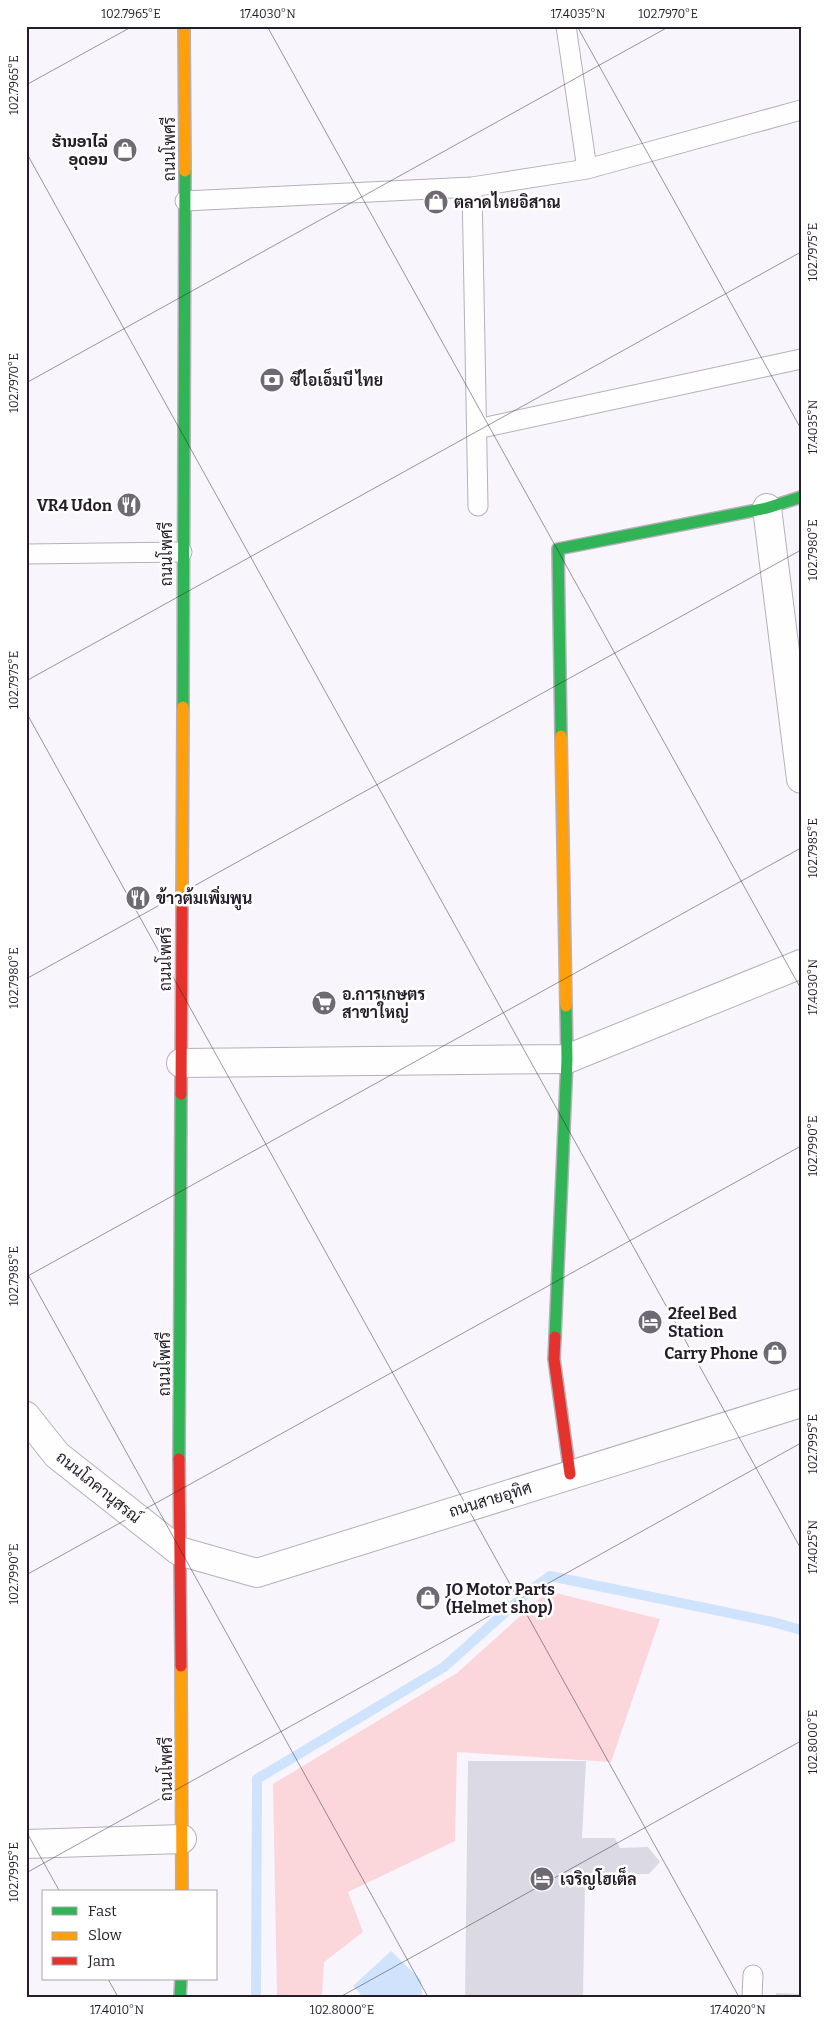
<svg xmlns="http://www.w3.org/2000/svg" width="827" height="2023" font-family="Bitter,'Noto Sans Lao',Sarabun,serif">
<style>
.green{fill:#fbd6db}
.water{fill:#cfe4fc}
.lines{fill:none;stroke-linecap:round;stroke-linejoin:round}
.stream{stroke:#cfe4fc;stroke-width:10}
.building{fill:#dbdae4}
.lane-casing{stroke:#b5b0b9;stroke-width:21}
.street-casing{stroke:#b5b0b9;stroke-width:30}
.fast-casing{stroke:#b5b0b9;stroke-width:14}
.slow-casing{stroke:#b5b0b9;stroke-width:14}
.jam-casing{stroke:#b5b0b9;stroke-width:14}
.lane{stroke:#fefeff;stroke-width:19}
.street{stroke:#fefeff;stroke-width:28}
.fast{stroke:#30b455;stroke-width:11}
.slow{stroke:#ff9f0a;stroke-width:11}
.jam{stroke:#e5322d;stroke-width:11}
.ticks{fill:none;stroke:#251d29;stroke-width:1;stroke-opacity:0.45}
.labels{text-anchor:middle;stroke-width:5;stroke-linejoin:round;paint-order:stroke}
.poi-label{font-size:16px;font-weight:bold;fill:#251d29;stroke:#fff;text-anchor:start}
.street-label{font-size:16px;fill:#251d29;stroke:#fff}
.neatline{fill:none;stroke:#251d29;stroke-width:2}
.ticks-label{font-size:12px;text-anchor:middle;fill:#251d29}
</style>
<rect width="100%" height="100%" fill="#f9f5fc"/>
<!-- green -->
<path class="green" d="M 548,1591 L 660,1619 L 611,1762 L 457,1752 L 455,1841 L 348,1892 L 363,1932 L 324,1962 L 322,1997 L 277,1997 L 273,1784 L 457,1673 Z"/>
<!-- water -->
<path class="water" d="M 391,1951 L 421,1980 L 422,1997 L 363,1997 L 353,1986 Z"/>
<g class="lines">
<!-- stream -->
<path class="stream" d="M 256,1997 L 257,1779 L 444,1667 L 528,1592 L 550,1576 L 773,1622 L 801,1630"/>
</g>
<!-- building -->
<path class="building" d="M 468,1761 L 586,1761 L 582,1838 L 615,1838 L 620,1848 L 648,1847 L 660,1862 L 649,1874 L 622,1874 L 614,1884 L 585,1883 L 583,1997 L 465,1997 Z
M 776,1993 L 801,1994 L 801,1997 L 776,1997 Z"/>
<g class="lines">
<defs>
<path id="lane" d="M 566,26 L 587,169
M 472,187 L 478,506
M 185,201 L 472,187 L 587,169 L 801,110
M 477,429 L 801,359
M 26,554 L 182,552
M 752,1997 L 753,1975"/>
<path id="street" d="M 767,508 L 801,779
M 181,1063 L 567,1059 L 801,964
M 26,1416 L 57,1455 L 179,1551 L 257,1573 L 801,1403
M 26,1844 L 182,1839"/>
<path id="fast" d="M 183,707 L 185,171
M 561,736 L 558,549 L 767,508 L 801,497
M 555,1337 L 567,1059 L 566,1006
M 179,1459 L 181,1094
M 180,1997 L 181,1979"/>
<path id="slow" d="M 184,26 L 185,171
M 561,736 L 566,1006
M 182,909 L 183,707
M 181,1666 L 182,1892"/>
<path id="jam" d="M 181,1094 L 182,909
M 555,1337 L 554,1359 L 570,1474
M 179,1459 L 181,1666"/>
</defs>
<!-- lane casing -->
<use href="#lane" class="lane-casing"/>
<!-- street casing -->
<use href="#street" class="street-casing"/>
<!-- fast casing -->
<use href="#fast" class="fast-casing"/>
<!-- slow casing -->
<use href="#slow" class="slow-casing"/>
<!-- jam casing -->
<use href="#jam" class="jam-casing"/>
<!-- lane -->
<use href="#lane" class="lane"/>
<!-- street -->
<use href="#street" class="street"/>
<!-- fast -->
<use href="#fast" class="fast"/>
<!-- slow -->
<use href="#slow" class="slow"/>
<!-- jam -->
<use href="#jam" class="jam"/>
</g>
<!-- ticks -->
<path class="ticks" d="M 267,26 L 801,989M 577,26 L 801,429M 26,85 L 133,26M 26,152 L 801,1549M 26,383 L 670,26M 26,681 L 801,252M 26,712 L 739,1997M 26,979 L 801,550M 26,1271 L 428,1997M 26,1277 L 801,848M 26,1575 L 801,1146M 26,1831 L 60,1892M 26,1873 L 801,1443M 108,1979 L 118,1997M 340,1997 L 801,1741"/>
<!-- icons -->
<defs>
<symbol id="shop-disc" viewBox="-11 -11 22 22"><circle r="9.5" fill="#6f6973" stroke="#fff"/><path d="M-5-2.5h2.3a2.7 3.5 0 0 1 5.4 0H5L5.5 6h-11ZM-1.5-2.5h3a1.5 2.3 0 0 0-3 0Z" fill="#fff"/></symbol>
<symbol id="bank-disc" viewBox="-11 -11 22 22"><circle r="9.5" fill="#6f6973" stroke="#fff"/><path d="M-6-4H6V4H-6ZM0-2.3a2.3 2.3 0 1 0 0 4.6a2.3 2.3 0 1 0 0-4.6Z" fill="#fff"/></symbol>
<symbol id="restaurant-disc" viewBox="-11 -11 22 22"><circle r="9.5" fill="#6f6973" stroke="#fff"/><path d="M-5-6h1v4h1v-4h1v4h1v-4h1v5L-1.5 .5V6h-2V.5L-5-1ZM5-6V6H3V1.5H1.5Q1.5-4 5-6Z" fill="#fff"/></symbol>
<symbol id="supermarket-disc" viewBox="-11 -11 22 22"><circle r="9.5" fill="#6f6973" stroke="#fff"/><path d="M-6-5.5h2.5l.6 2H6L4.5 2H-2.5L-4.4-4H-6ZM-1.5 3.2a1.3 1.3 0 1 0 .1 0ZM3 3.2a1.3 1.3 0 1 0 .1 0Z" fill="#fff"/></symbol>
<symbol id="hotel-disc" viewBox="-11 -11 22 22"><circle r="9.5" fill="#6f6973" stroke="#fff"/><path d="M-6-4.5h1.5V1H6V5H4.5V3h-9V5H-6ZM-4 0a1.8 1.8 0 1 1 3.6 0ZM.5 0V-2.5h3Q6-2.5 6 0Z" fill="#fff"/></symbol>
</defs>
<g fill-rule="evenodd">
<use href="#shop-disc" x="111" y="136" width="28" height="28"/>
<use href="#shop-disc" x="422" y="188" width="28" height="28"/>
<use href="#bank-disc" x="258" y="366" width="28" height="28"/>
<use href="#restaurant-disc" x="115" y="491" width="28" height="28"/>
<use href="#restaurant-disc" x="124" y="884" width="28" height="28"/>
<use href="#supermarket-disc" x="310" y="989" width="28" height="28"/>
<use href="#hotel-disc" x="636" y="1308" width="28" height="28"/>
<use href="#shop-disc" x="761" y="1339" width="28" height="28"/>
<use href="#shop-disc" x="414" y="1584" width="28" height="28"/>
<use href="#hotel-disc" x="528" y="1865" width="28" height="28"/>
</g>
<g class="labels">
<!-- poi labels -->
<g class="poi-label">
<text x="108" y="147" text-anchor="end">ຮ້ານອາໄລ່<tspan x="108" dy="18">ອຸດອນ</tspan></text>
<text x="454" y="208">ตลาดไทยอิสาณ</text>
<text x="290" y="386">ซีไอเอ็มบี ไทย</text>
<text x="112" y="511" text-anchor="end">VR4 Udon</text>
<text x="156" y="904">ข้าวต้มเพิ่มพูน</text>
<text x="342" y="1000">อ.การเกษตร<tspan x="342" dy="18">สาขาใหญ่</tspan></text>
<text x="668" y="1319">2feel Bed<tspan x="668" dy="18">Station</tspan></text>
<text x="758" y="1359" text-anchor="end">Carry Phone</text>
<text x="446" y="1595">JO Motor Parts<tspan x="446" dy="18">(Helmet shop)</tspan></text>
<text x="560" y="1885">เจริญโฮเต็ล</text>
</g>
<!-- street labels -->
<g class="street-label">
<text transform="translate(169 149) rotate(-90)" y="6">ถนนโพศรี</text>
<text transform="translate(166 554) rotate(-90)" y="6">ถนนโพศรี</text>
<text transform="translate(165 959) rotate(-90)" y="6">ถนนโพศรี</text>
<text transform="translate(164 1364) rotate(-90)" y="6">ถนนโพศรี</text>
<text transform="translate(99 1487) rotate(39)" y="6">ถนนโภคานุสรณ์</text>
<text transform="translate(490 1499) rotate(-17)" y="6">ถนนสายอุทิศ</text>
<text transform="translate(166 1769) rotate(-90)" y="6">ถนนโพศรี</text>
</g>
</g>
<!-- border -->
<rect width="827" height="2023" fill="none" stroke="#ffffff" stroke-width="55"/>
<!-- legend -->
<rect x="42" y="1890" width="175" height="90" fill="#ffffff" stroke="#a8a5a9"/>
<rect x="52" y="1907" width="25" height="8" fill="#30b455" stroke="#a8a5a9"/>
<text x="88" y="1916" font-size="15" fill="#251d29">Fast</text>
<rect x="52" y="1932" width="25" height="8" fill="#ff9f0a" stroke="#a8a5a9"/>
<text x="88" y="1940" font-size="15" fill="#251d29">Slow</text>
<rect x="52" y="1957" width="25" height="8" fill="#e5322d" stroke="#a8a5a9"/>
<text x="88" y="1966" font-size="15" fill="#251d29">Jam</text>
<rect x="28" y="28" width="772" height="1968" class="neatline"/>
<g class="ticks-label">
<text x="131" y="18">102.7965°E</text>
<text x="268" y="18">17.4030°N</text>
<text x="578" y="18">17.4035°N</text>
<text x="668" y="18">102.7970°E</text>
<text transform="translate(14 85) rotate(-90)" y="4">102.7965°E</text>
<text transform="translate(813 252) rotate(-90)" y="4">102.7975°E</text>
<text transform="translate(14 383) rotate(-90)" y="4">102.7970°E</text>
<text transform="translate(813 427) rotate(-90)" y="4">17.4035°N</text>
<text transform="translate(813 550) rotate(-90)" y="4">102.7980°E</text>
<text transform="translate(14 680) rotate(-90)" y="4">102.7975°E</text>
<text transform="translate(813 848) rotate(-90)" y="4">102.7985°E</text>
<text transform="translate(14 978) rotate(-90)" y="4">102.7980°E</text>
<text transform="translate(813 987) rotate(-90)" y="4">17.4030°N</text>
<text transform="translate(813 1146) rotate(-90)" y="4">102.7990°E</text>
<text transform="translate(14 1276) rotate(-90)" y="4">102.7985°E</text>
<text transform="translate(813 1444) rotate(-90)" y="4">102.7995°E</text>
<text transform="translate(813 1547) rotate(-90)" y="4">17.4025°N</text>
<text transform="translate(14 1574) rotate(-90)" y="4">102.7990°E</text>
<text transform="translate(813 1742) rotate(-90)" y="4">102.8000°E</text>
<text transform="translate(14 1872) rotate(-90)" y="4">102.7995°E</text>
<text x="117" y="2014">17.4010°N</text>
<text x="342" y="2014">102.8000°E</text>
<text x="738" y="2014">17.4020°N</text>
</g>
</svg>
